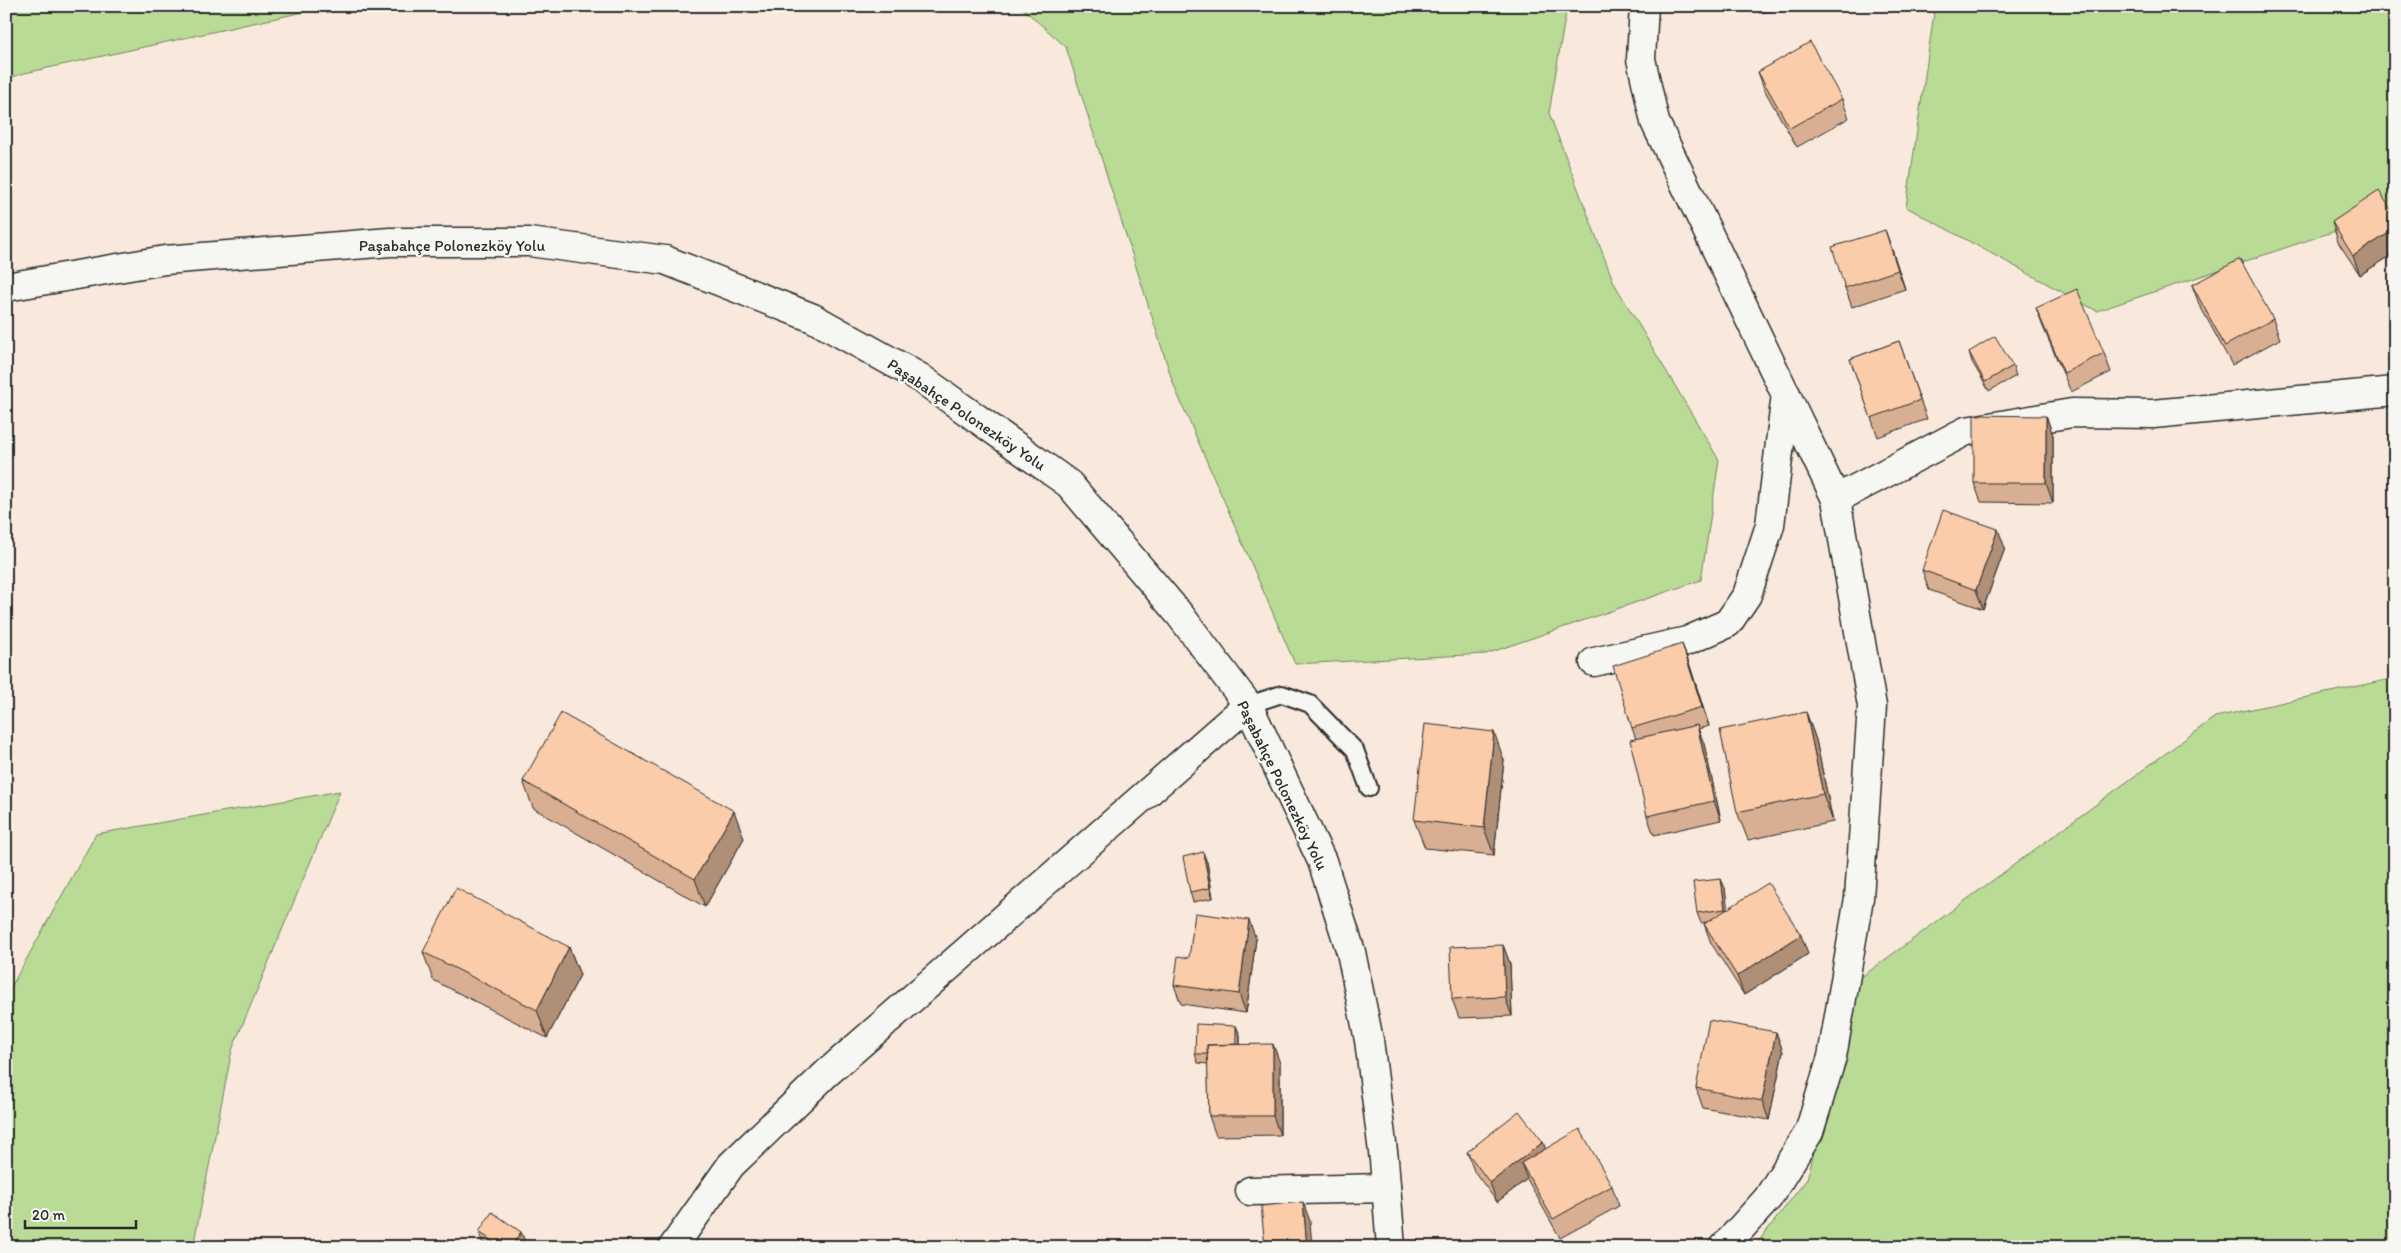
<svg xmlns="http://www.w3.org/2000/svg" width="2401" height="1253" font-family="Itim,sans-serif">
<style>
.green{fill:#b9db95;stroke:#728360}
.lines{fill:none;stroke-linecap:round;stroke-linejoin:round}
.service-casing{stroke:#2b2b2b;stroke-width:20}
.minor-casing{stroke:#2b2b2b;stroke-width:31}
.tertiary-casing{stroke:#2b2b2b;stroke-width:31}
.primary-casing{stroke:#2b2b2b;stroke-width:31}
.service{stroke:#f6f6f2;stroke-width:16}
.minor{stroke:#f6f6f2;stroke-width:28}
.tertiary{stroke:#f6f6f2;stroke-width:28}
.primary{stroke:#f6f6f2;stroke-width:28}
.wall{fill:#d8af92;stroke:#2b2b2b}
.shaded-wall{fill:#b08f77;stroke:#2b2b2b}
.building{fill:#fbccaa;stroke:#2b2b2b}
.labels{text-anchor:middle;stroke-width:5;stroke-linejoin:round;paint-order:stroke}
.street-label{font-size:16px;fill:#2b2b2b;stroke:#f6f6f2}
</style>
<rect width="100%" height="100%" fill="#f8e9dc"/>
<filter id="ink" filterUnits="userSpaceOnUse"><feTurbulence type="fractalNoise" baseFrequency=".02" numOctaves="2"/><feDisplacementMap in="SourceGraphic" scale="10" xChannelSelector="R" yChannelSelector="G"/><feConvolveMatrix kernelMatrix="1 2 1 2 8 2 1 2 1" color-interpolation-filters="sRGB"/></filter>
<g filter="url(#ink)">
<!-- green -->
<path class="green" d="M 6,6 L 331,6 L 25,73 L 6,79 Z
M 1020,6 L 1567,6 L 1549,113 L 1614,283 L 1719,460 L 1701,580 L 1486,654 L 1295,664 L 1174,386 L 1066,47 Z
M 1935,6 L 2395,6 L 2395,211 L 2097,311 L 1906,207 Z
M 2395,678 L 2395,1247 L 1754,1247 L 1807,1179 L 1830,1092 L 1844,1051 L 1860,978 L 2215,717 Z
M 340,791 L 232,1050 L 193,1247 L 6,1247 L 6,996 L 96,834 Z"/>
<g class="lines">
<defs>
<path id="service" d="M 1248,705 L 1282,694 L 1310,704 L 1355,750 L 1369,788"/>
<path id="minor" d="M 1836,499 L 1966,431 L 2072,413 L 2153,414 L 2395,391
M 1594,662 L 1687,641 L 1728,623 L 1747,595 L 1770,525 L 1786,394
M 1250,1191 L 1386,1188
M 673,1247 L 731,1165 L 827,1073 L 1248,705"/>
<path id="tertiary" d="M 1644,6 L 1641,59 L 1655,122 L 1836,499 L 1872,706 L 1859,898 L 1832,1057 L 1809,1132 L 1768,1198 L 1724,1247"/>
<path id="primary" d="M 6,287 L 165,260 L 390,242 L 529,242 L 665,260 L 813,318 L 919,377 L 1069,484 L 1180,615 L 1248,705 L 1322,861 L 1351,952 L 1369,1040 L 1384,1160 L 1391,1247"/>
</defs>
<!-- service casing -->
<use href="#service" class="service-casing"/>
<!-- minor casing -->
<use href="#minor" class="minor-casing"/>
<!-- tertiary casing -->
<use href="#tertiary" class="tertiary-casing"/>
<!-- primary casing -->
<use href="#primary" class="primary-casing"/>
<!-- service -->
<use href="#service" class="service"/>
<!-- minor -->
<use href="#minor" class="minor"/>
<!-- tertiary -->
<use href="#tertiary" class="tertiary"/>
<!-- primary -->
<use href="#primary" class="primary"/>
</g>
<!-- wall -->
<path class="wall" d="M 1756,6 L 1802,6 L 1759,13 Z
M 1758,72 L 1842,99 L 1849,118 L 1797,147 L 1765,91 Z
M 2395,216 L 2395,253 L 2360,275 L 2338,242 L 2332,222 Z
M 1885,230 L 1905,289 L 1852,307 L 1845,288 Z
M 2192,285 L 2273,319 L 2280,339 L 2232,365 L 2199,304 Z
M 2036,308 L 2104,353 L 2111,372 L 2071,392 L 2043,327 Z
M 1899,341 L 1927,419 L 1878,437 L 1850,359 Z
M 1969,352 L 2013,366 L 2016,376 L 1989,391 L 1972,362 Z
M 2046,416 L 2053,435 L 2053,503 L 1981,502 L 1974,483 Z
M 2005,548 L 1983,609 L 1929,590 L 1922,570 Z
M 1682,644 L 1689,663 L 1709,726 L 1698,729 L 1704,744 L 1721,820 L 1654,835 L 1647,816 L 1636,739 L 1632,728 Z
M 1806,712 L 1816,740 L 1833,822 L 1748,840 L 1737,812 Z
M 1504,760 L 1494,855 L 1425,848 L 1414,820 Z
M 523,781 L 744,838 L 705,907 L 533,808 Z
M 1207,862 L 1213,898 L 1193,902 L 1190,892 Z
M 1725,888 L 1727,909 L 1808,954 L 1744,995 L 1711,943 L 1704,924 L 1707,922 L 1701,923 L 1697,913 Z
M 1256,939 L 1246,1013 L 1181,1004 L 1174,985 L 1189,958 Z
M 1503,945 L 1510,964 L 1512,1016 L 1459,1018 L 1452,999 Z
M 569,947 L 580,975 L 547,1038 L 433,980 L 423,952 Z
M 1236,1026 L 1240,1035 L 1240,1044 L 1280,1063 L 1280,1135 L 1216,1136 L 1209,1116 L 1208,1064 L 1198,1063 L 1195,1054 Z
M 1776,1032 L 1783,1052 L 1769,1120 L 1703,1108 L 1696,1088 Z
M 1543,1142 L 1545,1149 L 1612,1186 L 1619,1206 L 1560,1238 L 1527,1179 L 1497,1202 L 1474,1171 L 1467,1152 Z
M 479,1232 L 525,1241 L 521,1247 L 490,1247 L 482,1242 Z"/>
<!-- shaded-wall -->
<path class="shaded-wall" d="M 2395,229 L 2395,253 L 2360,275 L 2353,256 Z
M 1885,230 L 1892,249 L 1905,289 L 1898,270 Z
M 2046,416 L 2053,435 L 2053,503 L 2046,483 Z
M 1998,529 L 2005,548 L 1983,609 L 1976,590 Z
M 1682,644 L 1689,663 L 1709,726 L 1702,707 Z
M 1806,712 L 1816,740 L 1833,822 L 1823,794 Z
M 1697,725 L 1704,744 L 1721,820 L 1714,801 Z
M 1494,732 L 1504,760 L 1494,855 L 1484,828 Z
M 734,811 L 744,838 L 705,907 L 695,879 Z
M 1203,852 L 1207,862 L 1213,898 L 1210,888 Z
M 1721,879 L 1725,888 L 1729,919 L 1725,909 Z
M 1249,920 L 1256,939 L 1246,1013 L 1239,994 Z
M 1801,935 L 1808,954 L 1744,995 L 1737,976 Z
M 1503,945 L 1510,964 L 1512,1016 L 1505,997 Z
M 569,947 L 580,975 L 547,1038 L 537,1010 Z
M 1236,1026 L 1240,1035 L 1239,1065 L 1235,1055 Z
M 1776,1032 L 1783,1052 L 1769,1120 L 1762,1101 Z
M 1273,1044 L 1280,1063 L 1280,1135 L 1273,1116 Z
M 1543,1142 L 1550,1161 L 1521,1163 L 1527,1179 L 1497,1202 L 1490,1183 Z
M 1303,1202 L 1310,1221 L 1312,1247 L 1307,1247 Z
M 521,1232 L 525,1241 L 521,1247 L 511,1247 Z"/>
<!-- building -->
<path class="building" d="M 1810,42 L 1842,99 L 1790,128 L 1758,72 Z
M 2379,191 L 2395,216 L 2395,229 L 2353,256 L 2332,222 Z
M 1885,230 L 1898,270 L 1845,288 L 1832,247 Z
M 2240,259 L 2273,319 L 2225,346 L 2192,285 Z
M 2077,289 L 2104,353 L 2064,373 L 2036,308 Z
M 1995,336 L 2013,366 L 1985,382 L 1969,352 Z
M 1899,341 L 1920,400 L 1871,418 L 1850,359 Z
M 1974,415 L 2046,416 L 2046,483 L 1974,483 Z
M 1943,510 L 1998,529 L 1976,590 L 1922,570 Z
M 1682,644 L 1702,707 L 1632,728 L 1613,666 Z
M 1806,712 L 1823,794 L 1737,812 L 1720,730 Z
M 561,713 L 734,811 L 695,879 L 523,781 Z
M 1425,724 L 1494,732 L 1484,828 L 1414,820 Z
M 1697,725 L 1714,801 L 1647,816 L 1630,740 Z
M 1203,852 L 1210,888 L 1190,892 L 1183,857 Z
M 1721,879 L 1725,909 L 1697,913 L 1693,882 Z
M 1768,883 L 1801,935 L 1737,976 L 1704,924 Z
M 456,888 L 569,947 L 537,1010 L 423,952 Z
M 1195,913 L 1249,920 L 1239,994 L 1174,985 L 1178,956 L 1189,958 Z
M 1503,945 L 1505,997 L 1452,999 L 1450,947 Z
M 1709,1020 L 1776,1032 L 1762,1101 L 1696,1088 Z
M 1196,1024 L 1236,1026 L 1236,1044 L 1207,1045 L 1208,1054 L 1195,1054 Z
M 1273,1044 L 1273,1116 L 1209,1116 L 1207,1045 Z
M 1519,1111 L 1543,1142 L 1490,1183 L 1467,1152 Z
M 1580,1129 L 1612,1186 L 1553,1219 L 1521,1163 Z
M 1303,1202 L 1307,1247 L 1265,1247 L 1261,1206 Z
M 492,1212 L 521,1232 L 511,1247 L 501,1247 L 479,1232 Z"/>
</g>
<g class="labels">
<!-- street labels -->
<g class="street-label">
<text x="452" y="251">Paşabahçe Polonezköy Yolu</text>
<text transform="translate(967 414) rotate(34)" y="6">Paşabahçe Polonezköy Yolu</text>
<text transform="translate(1283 785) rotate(64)" y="6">Paşabahçe Polonezköy Yolu</text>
</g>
</g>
<!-- margin -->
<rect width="2401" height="1253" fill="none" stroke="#f6f6f2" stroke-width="25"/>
<rect x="12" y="12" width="2376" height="1228" fill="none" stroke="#2b2b2b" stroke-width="2" filter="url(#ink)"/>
<!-- scale -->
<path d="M25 1220v8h111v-8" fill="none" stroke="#2b2b2b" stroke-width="2.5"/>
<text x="32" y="1220" font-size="15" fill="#2b2b2b" stroke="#f6f6f2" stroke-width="4" paint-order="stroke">20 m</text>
</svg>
